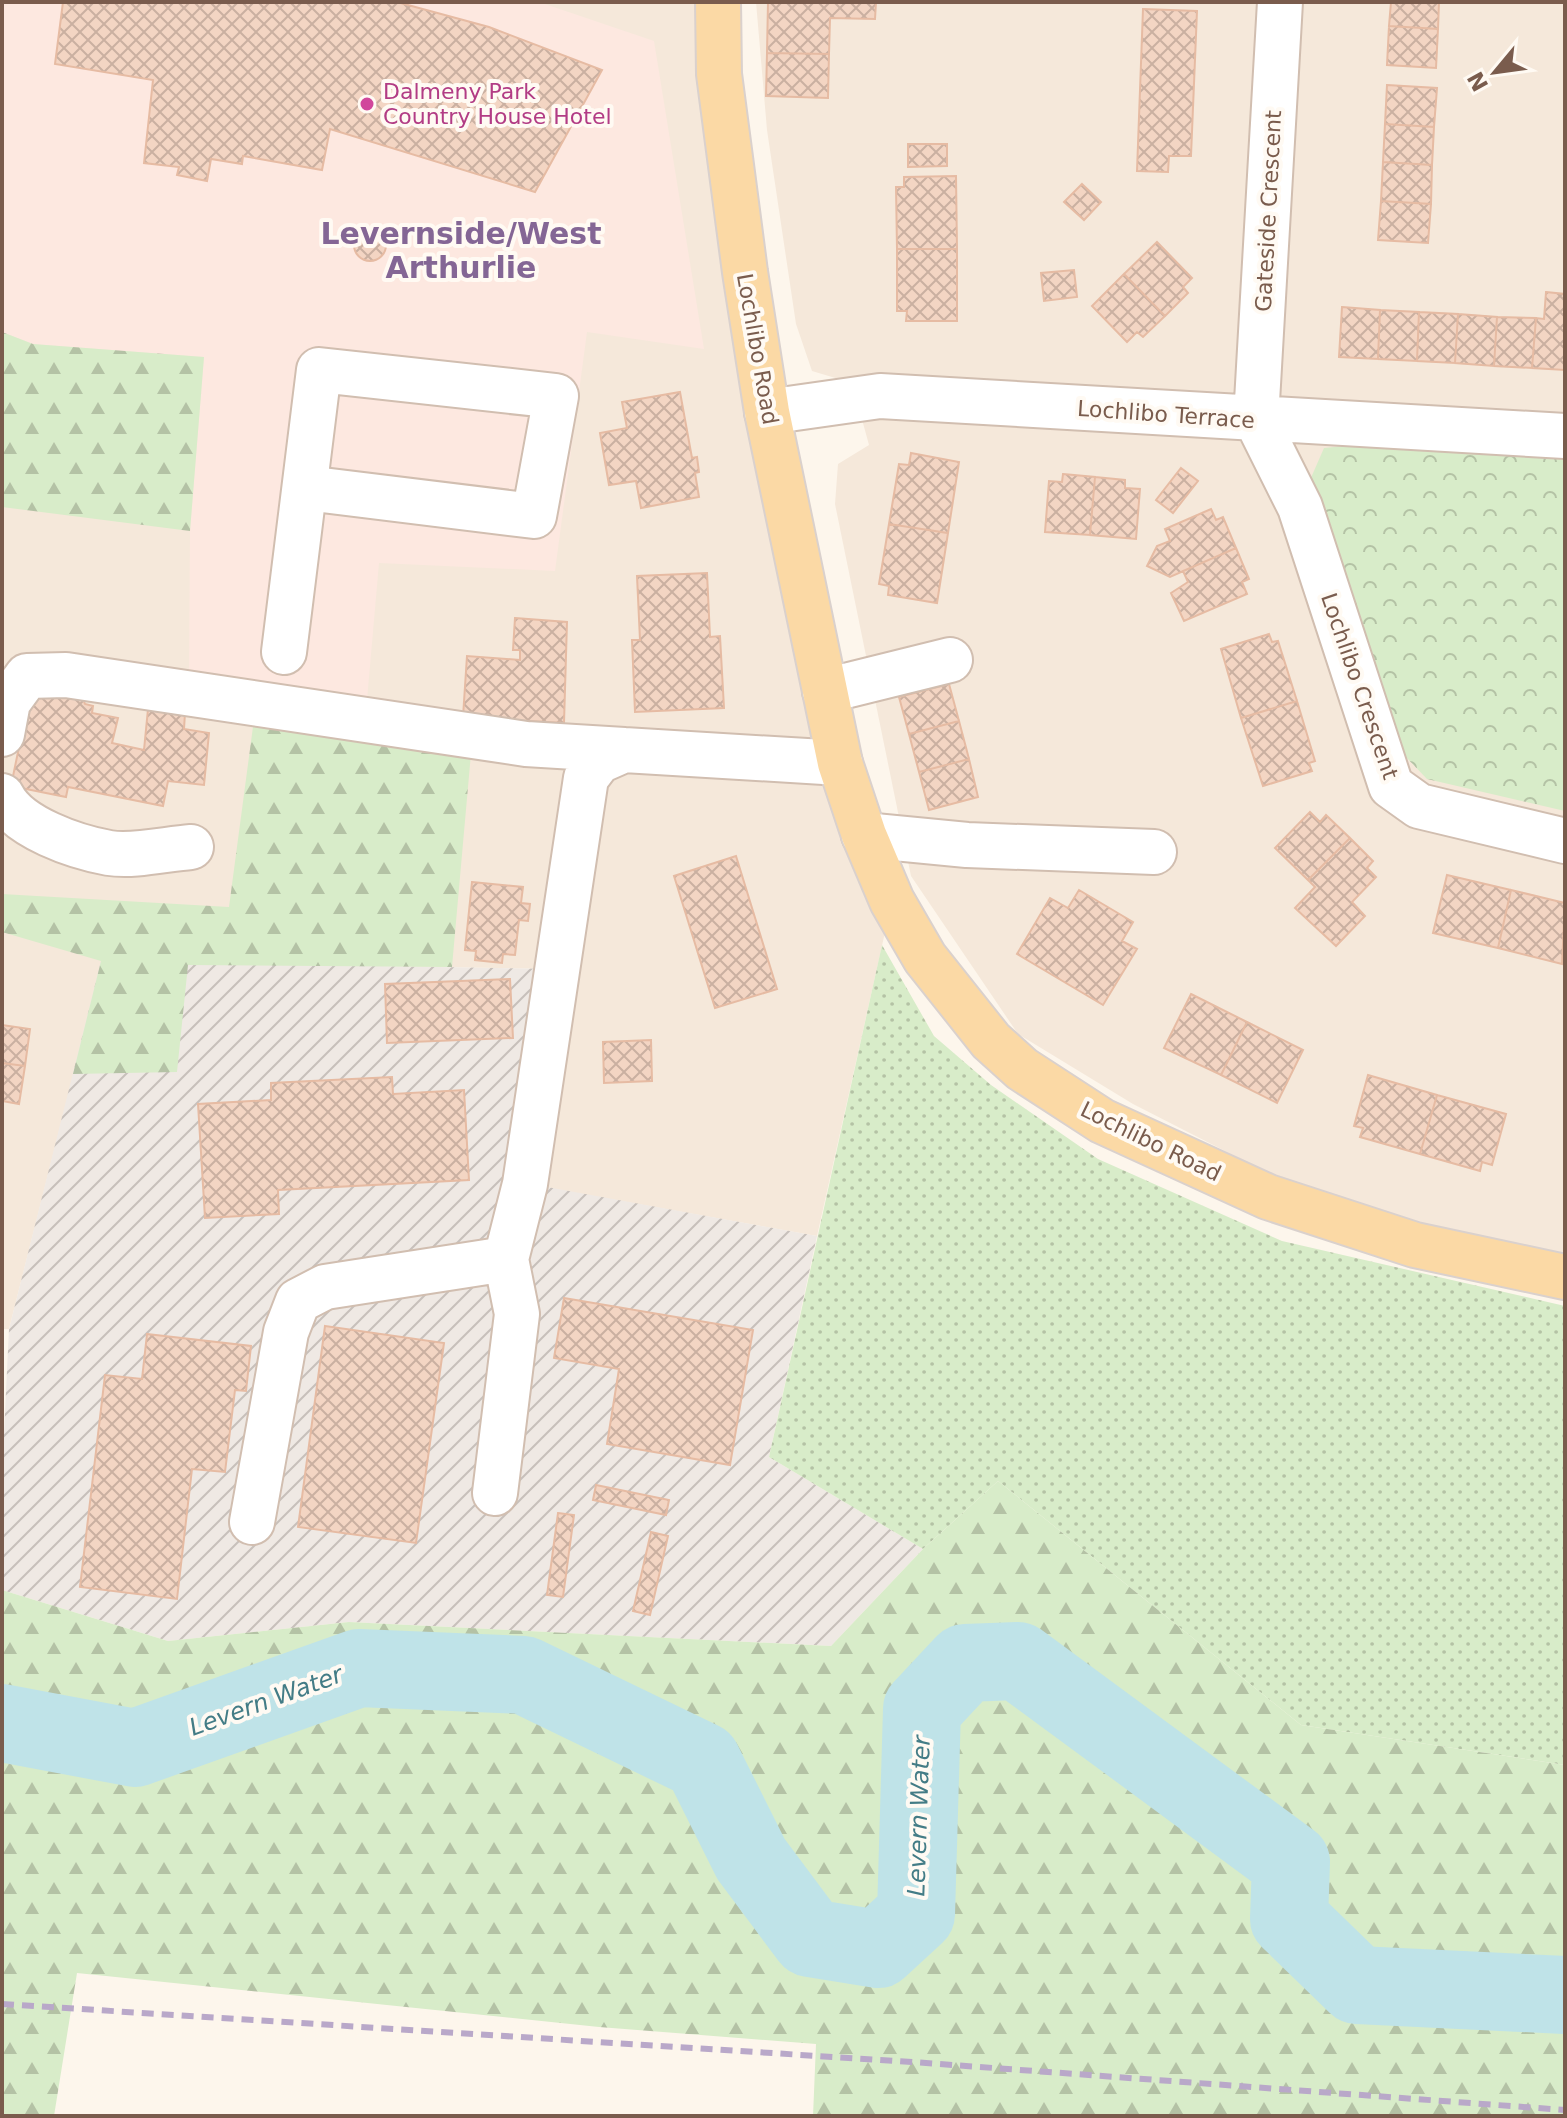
<svg xmlns="http://www.w3.org/2000/svg" width="1567" height="2118" font-family="'DejaVu Sans',sans-serif">
<style>
.residential{fill:#f5e8da}
.commercial{fill:#fde8e0}
.industrial{fill:url(#industrial-furrows)}
.grass{fill:url(#grass-dots)}
.forest{fill:url(#forest-firs)}
.park{fill:url(#park-crowns)}
.lines{fill:none;stroke-linecap:round;stroke-linejoin:round}
.river{stroke:#bfe3e8;stroke-width:78}
.building{fill:url(#building-cross-hatch);stroke:#e6bba3;stroke-width:2}
.minor-casing{stroke:#d1beb0;stroke-width:48}
.major-casing{stroke:#dad1cd;stroke-width:48}
.minor{stroke:#fff;stroke-width:44}
.major{stroke:#fbd9a5;stroke-width:44}
.rail{stroke:#b9a8c9;stroke-width:6;stroke-dasharray:12 8;stroke-linecap:butt}
.hotel-dot{fill:#d1479c;stroke:#fffaf3;stroke-width:3}
.labels{text-anchor:middle;stroke-width:8;stroke-linejoin:round;paint-order:stroke}
.hotel-label{font-size:22px;fill:#b23c85;stroke:#fffaf3;text-anchor:start}
.street-label{font-size:22px;fill:#7a5c4d;stroke:#fffaf3}
.water-label{font-size:24px;font-style:italic;fill:#437c86;stroke:#fffaf3}
.district-label{font-size:30px;font-weight:bold;fill:#846695;stroke:#fffaf3}
</style>
<defs>
<pattern id="industrial-furrows" width="10" height="10" patternUnits="userSpaceOnUse" patternTransform="scale(2)"><rect width="10" height="10" fill="#efe9e4"/><path d="M-1 1l2-2M0 10L10 0M9 11l2-2" fill="none" stroke="#c7c0bb"/></pattern>
<pattern id="grass-dots" width="8" height="8" patternUnits="userSpaceOnUse" patternTransform="scale(2)"><rect width="8" height="8" fill="#d8ecc9"/><path d="M2 2h.1M6 6h.1" fill="none" stroke="#b4c2a5" stroke-width="1.8" stroke-linecap="round"/></pattern>
<pattern id="forest-firs" width="22" height="20" patternUnits="userSpaceOnUse" patternTransform="scale(2)"><rect width="22" height="20" fill="#d8ecc9"/><path d="M5 1l3.5 6h-7zM16 11l3.5 6h-7z" fill="#b4c2a5"/></pattern>
<pattern id="park-crowns" width="20" height="18" patternUnits="userSpaceOnUse" patternTransform="scale(2)"><rect width="20" height="18" fill="#d8ecc9"/><path d="M2 6a3 3 0 1 1 6 0M12 15a3 3 0 1 1 6 0" fill="none" stroke="#b4c2a5"/></pattern>
<pattern id="building-cross-hatch" width="8" height="8" patternUnits="userSpaceOnUse" patternTransform="scale(2)"><rect width="8" height="8" fill="#f3d5c3"/><path d="M0 0l8 8M0 8l8-8" fill="none" stroke="#cab0a1"/></pattern>
</defs>
<rect width="100%" height="100%" fill="#fdf6ec"/>
<!-- residential -->
<path class="residential" d="M 2,2 L 731,2 L 745,272 L 892,901 L 817,1236 L 525,1184 L 557,969 L 102,961 L 9,1329 L 2,1329 Z
M 756,2 L 1565,2 L 1565,1258 L 1403,1220 L 1274,1176 L 1133,1104 L 1018,1034 L 911,876 L 835,504 L 838,464 L 869,445 L 852,383 L 812,371 L 796,324 L 767,130 Z"/>
<!-- commercial -->
<path class="commercial" d="M 2,2 L 539,2 L 654,41 L 704,349 L 587,332 L 555,571 L 379,563 L 367,700 L 189,678 L 190,531 L 204,357 L 33,344 L 2,332 Z"/>
<!-- industrial -->
<path class="industrial" d="M 101,961 L 557,969 L 525,1183 L 817,1236 L 769,1457 L 923,1549 L 831,1646 L 349,1622 L 168,1641 L 2,1590 L 2,1474 L 9,1329 Z"/>
<!-- grass -->
<path class="grass" d="M 882,945 L 934,1036 L 991,1085 L 1098,1159 L 1282,1241 L 1565,1306 L 1565,1765 L 1301,1725 L 998,1481 L 923,1549 L 769,1457 Z"/>
<!-- forest -->
<path class="forest" d="M 2,332 L 33,344 L 204,357 L 190,531 L 2,507 Z
M 258,689 L 473,731 L 452,967 L 188,965 L 177,1072 L 73,1074 L 101,961 L 2,932 L 2,894 L 229,907 Z
M 998,1481 L 1301,1725 L 1565,1765 L 1565,2116 L 813,2116 L 816,2044 L 599,2027 L 77,1973 L 54,2116 L 2,2116 L 2,1590 L 168,1641 L 349,1622 L 831,1646 L 923,1549 Z"/>
<!-- park -->
<path class="park" d="M 1354,445 L 1565,457 L 1565,811 L 1427,779 L 1404,755 L 1390,731 L 1310,480 L 1324,448 Z"/>
<g class="lines">
<!-- river -->
<path class="river" d="M 2,1723 L 135,1748 L 359,1668 L 524,1675 L 702,1761 L 751,1859 L 810,1938 L 878,1949 L 916,1914 L 922,1709 L 965,1663 L 1018,1661 L 1291,1862 L 1289,1919 L 1357,1985 L 1565,1995"/>
</g>
<!-- building -->
<path class="building" d="M 63,2 L 397,2 L 489,27 L 602,70 L 535,192 L 330,129 L 322,170 L 243,156 L 242,164 L 211,159 L 207,181 L 177,175 L 179,167 L 144,163 L 153,80 L 55,64 Z
M 768,2 L 876,2 L 875,19 L 830,18 L 829,54 L 767,53 Z
M 1391,2 L 1439,2 L 1438,29 L 1389,26 Z
M 1143,9 L 1197,11 L 1191,156 L 1169,156 L 1168,172 L 1137,171 Z
M 1389,26 L 1438,29 L 1436,68 L 1387,65 Z
M 767,53 L 829,54 L 828,98 L 766,96 Z
M 1387,85 L 1437,88 L 1434,127 L 1385,124 Z
M 1385,124 L 1434,127 L 1432,165 L 1383,162 Z
M 908,144 L 947,144 L 947,166 L 908,167 Z
M 1383,162 L 1432,165 L 1431,204 L 1381,201 Z
M 956,176 L 957,249 L 897,249 L 896,187 L 904,187 L 904,177 Z
M 1082,184 L 1101,202 L 1084,220 L 1064,202 Z
M 1381,201 L 1431,204 L 1428,243 L 1378,240 Z
M354 245a16 16 0 1 1 32 0a16 16 0 1 1-32 0Z
M 1157,242 L 1192,278 L 1183,287 L 1188,293 L 1165,316 L 1124,274 Z
M 897,249 L 957,249 L 957,321 L 906,321 L 907,311 L 897,311 Z
M 1074,270 L 1077,297 L 1044,301 L 1041,273 Z
M 1124,274 L 1165,316 L 1143,337 L 1137,332 L 1127,342 L 1092,306 Z
M 1546,292 L 1565,294 L 1565,370 L 1532,368 L 1536,318 L 1544,319 Z
M 1342,307 L 1380,310 L 1378,359 L 1339,357 Z
M 1380,310 L 1419,312 L 1417,361 L 1378,359 Z
M 1419,312 L 1458,314 L 1455,363 L 1417,361 Z
M 1458,314 L 1497,317 L 1494,366 L 1455,363 Z
M 1497,317 L 1536,318 L 1532,368 L 1494,366 Z
M 680,392 L 692,458 L 697,457 L 699,472 L 695,473 L 699,497 L 641,508 L 636,481 L 609,485 L 600,433 L 627,428 L 622,402 Z
M 911,453 L 959,462 L 948,533 L 889,524 L 899,464 L 909,465 Z
M 1181,468 L 1198,481 L 1173,513 L 1156,500 Z
M 1063,474 L 1095,477 L 1090,535 L 1045,532 L 1049,481 L 1062,482 Z
M 1095,477 L 1125,480 L 1125,488 L 1140,489 L 1136,539 L 1090,535 Z
M 1211,509 L 1216,520 L 1223,517 L 1236,548 L 1170,577 L 1147,566 L 1157,546 L 1170,541 L 1165,529 Z
M 889,524 L 948,533 L 937,603 L 888,595 L 889,586 L 879,584 Z
M 1236,548 L 1249,579 L 1242,582 L 1247,594 L 1184,621 L 1171,593 L 1188,582 L 1183,571 Z
M 707,573 L 710,637 L 720,636 L 724,708 L 635,712 L 632,640 L 640,640 L 637,576 Z
M 515,618 L 567,622 L 564,723 L 463,717 L 467,656 L 520,660 L 520,650 L 513,650 Z
M 1269,634 L 1272,642 L 1278,641 L 1297,701 L 1241,718 L 1221,649 Z
M 949,684 L 959,721 L 909,734 L 899,697 Z
M 31,689 L 80,692 L 85,704 L 93,706 L 92,713 L 118,718 L 112,743 L 144,750 L 148,709 L 185,713 L 184,729 L 209,733 L 204,785 L 168,781 L 163,806 L 68,787 L 66,797 L 11,786 Z
M 1297,701 L 1315,761 L 1309,763 L 1312,771 L 1263,786 L 1241,718 Z
M 959,721 L 969,759 L 919,772 L 909,734 Z
M 969,759 L 978,797 L 929,810 L 919,772 Z
M 1310,812 L 1320,822 L 1326,815 L 1350,838 L 1308,880 L 1275,848 Z
M 1350,838 L 1373,861 L 1367,868 L 1376,877 L 1352,902 L 1365,916 L 1336,946 L 1295,908 L 1315,887 L 1308,880 Z
M 736,856 L 777,989 L 715,1008 L 674,876 Z
M 1447,875 L 1511,890 L 1498,948 L 1433,933 Z
M 472,882 L 523,887 L 521,903 L 530,904 L 528,921 L 519,920 L 515,955 L 503,954 L 502,963 L 475,960 L 476,951 L 465,950 Z
M 1079,890 L 1133,922 L 1122,941 L 1137,949 L 1103,1005 L 1017,954 L 1050,898 L 1068,908 Z
M 1511,890 L 1565,903 L 1562,964 L 1498,948 Z
M 510,979 L 513,1038 L 387,1043 L 385,984 Z
M 1191,994 L 1247,1022 L 1221,1075 L 1164,1048 Z
M 1247,1022 L 1303,1050 L 1277,1103 L 1221,1075 Z
M 2,1025 L 30,1029 L 25,1066 L 2,1063 Z
M 651,1040 L 652,1081 L 604,1083 L 603,1042 Z
M 2,1063 L 25,1066 L 19,1104 L 2,1101 Z
M 1368,1075 L 1437,1095 L 1420,1154 L 1360,1137 L 1363,1128 L 1354,1126 Z
M 392,1077 L 393,1094 L 464,1090 L 469,1180 L 278,1190 L 279,1214 L 205,1218 L 198,1104 L 271,1100 L 271,1083 Z
M 1437,1095 L 1506,1114 L 1492,1165 L 1482,1162 L 1480,1171 L 1420,1154 Z
M 564,1298 L 753,1330 L 730,1465 L 607,1444 L 619,1369 L 554,1358 Z
M 325,1326 L 444,1343 L 416,1543 L 298,1527 Z
M 147,1334 L 251,1346 L 246,1391 L 235,1390 L 225,1472 L 192,1469 L 177,1599 L 80,1587 L 105,1375 L 142,1379 Z
M 596,1485 L 669,1500 L 666,1515 L 593,1500 Z
M 558,1513 L 574,1515 L 563,1597 L 547,1595 Z
M 651,1532 L 668,1536 L 650,1615 L 633,1611 Z"/>
<g class="lines">
<defs>
<path id="minor" d="M 1280,2 L 1256,419 L 1300,507 L 1391,786 L 1419,806 L 1565,841
M 767,412 L 880,396 L 1565,436
M 284,652 L 319,370 L 556,396 L 534,516 L 306,488
M 825,691 L 950,660
M 2,734 L 8,702 L 27,676 L 66,675 L 526,744 L 624,750
M 2,796 C 18,828 76,847 109,853 C 134,857 166,849 191,847
M 864,835 L 967,845 L 1154,852
M 495,1493 L 517,1314 L 506,1259 L 525,1184 L 586,778 L 599,761 L 624,750 L 840,763
M 252,1522 L 286,1332 L 298,1301 L 325,1287 L 506,1259"/>
<path id="major" d="M 718,2 L 719,74 L 745,272 L 767,412 L 840,763 L 864,835 L 892,901 L 925,958 L 991,1041 L 1022,1069 L 1102,1121 L 1268,1197 L 1415,1245 L 1565,1277"/>
</defs>
<!-- minor casing -->
<use href="#minor" class="minor-casing"/>
<!-- major casing -->
<use href="#major" class="major-casing"/>
<!-- minor -->
<use href="#minor" class="minor"/>
<!-- major -->
<use href="#major" class="major"/>
<!-- rail -->
<path class="rail" d="M 2,2004 L 912,2062 L 1565,2110"/>
</g>
<!-- markers -->
<circle class="hotel-dot" cx="367" cy="104" r="8"/>
<g class="labels">
<!-- hotel labels -->
<g class="hotel-label">
<text x="383" y="99">Dalmeny Park<tspan x="383" dy="25">Country House Hotel</tspan></text>
</g>
<!-- street labels -->
<g class="street-label">
<text transform="translate(1268 211) rotate(-87)" y="8">Gateside Crescent</text>
<text transform="translate(758 349) rotate(80)" y="8">Lochlibo Road</text>
<text transform="translate(1166 414) rotate(4)" y="8">Lochlibo Terrace</text>
<text transform="translate(1360 686) rotate(71)" y="8">Lochlibo Crescent</text>
<text transform="translate(1151 1141) rotate(26)" y="8">Lochlibo Road</text>
</g>
<!-- water labels -->
<g class="water-label">
<text transform="translate(266 1701) rotate(-20)" y="8">Levern Water</text>
<text transform="translate(919 1816) rotate(-88)" y="8">Levern Water</text>
</g>
<!-- district labels -->
<g class="district-label">
<text x="461" y="244">Levernside/West<tspan x="461" dy="34">Arthurlie</tspan></text>
</g>
</g>
<!-- border -->
<rect width="1567" height="2118" fill="none" stroke="#7a5c4d" stroke-width="8"/>
<!-- north arrow -->
<g transform="translate(1495 72) rotate(241)" stroke="#fffaf3" stroke-width="6" paint-order="stroke">
<path d="M0-6L14 30L0 20L-14 30Z" fill="#7a5c4d"/>
<text y="-12" font-size="22" font-weight="bold" text-anchor="middle" fill="#7a5c4d">N</text>
</g>
</svg>
